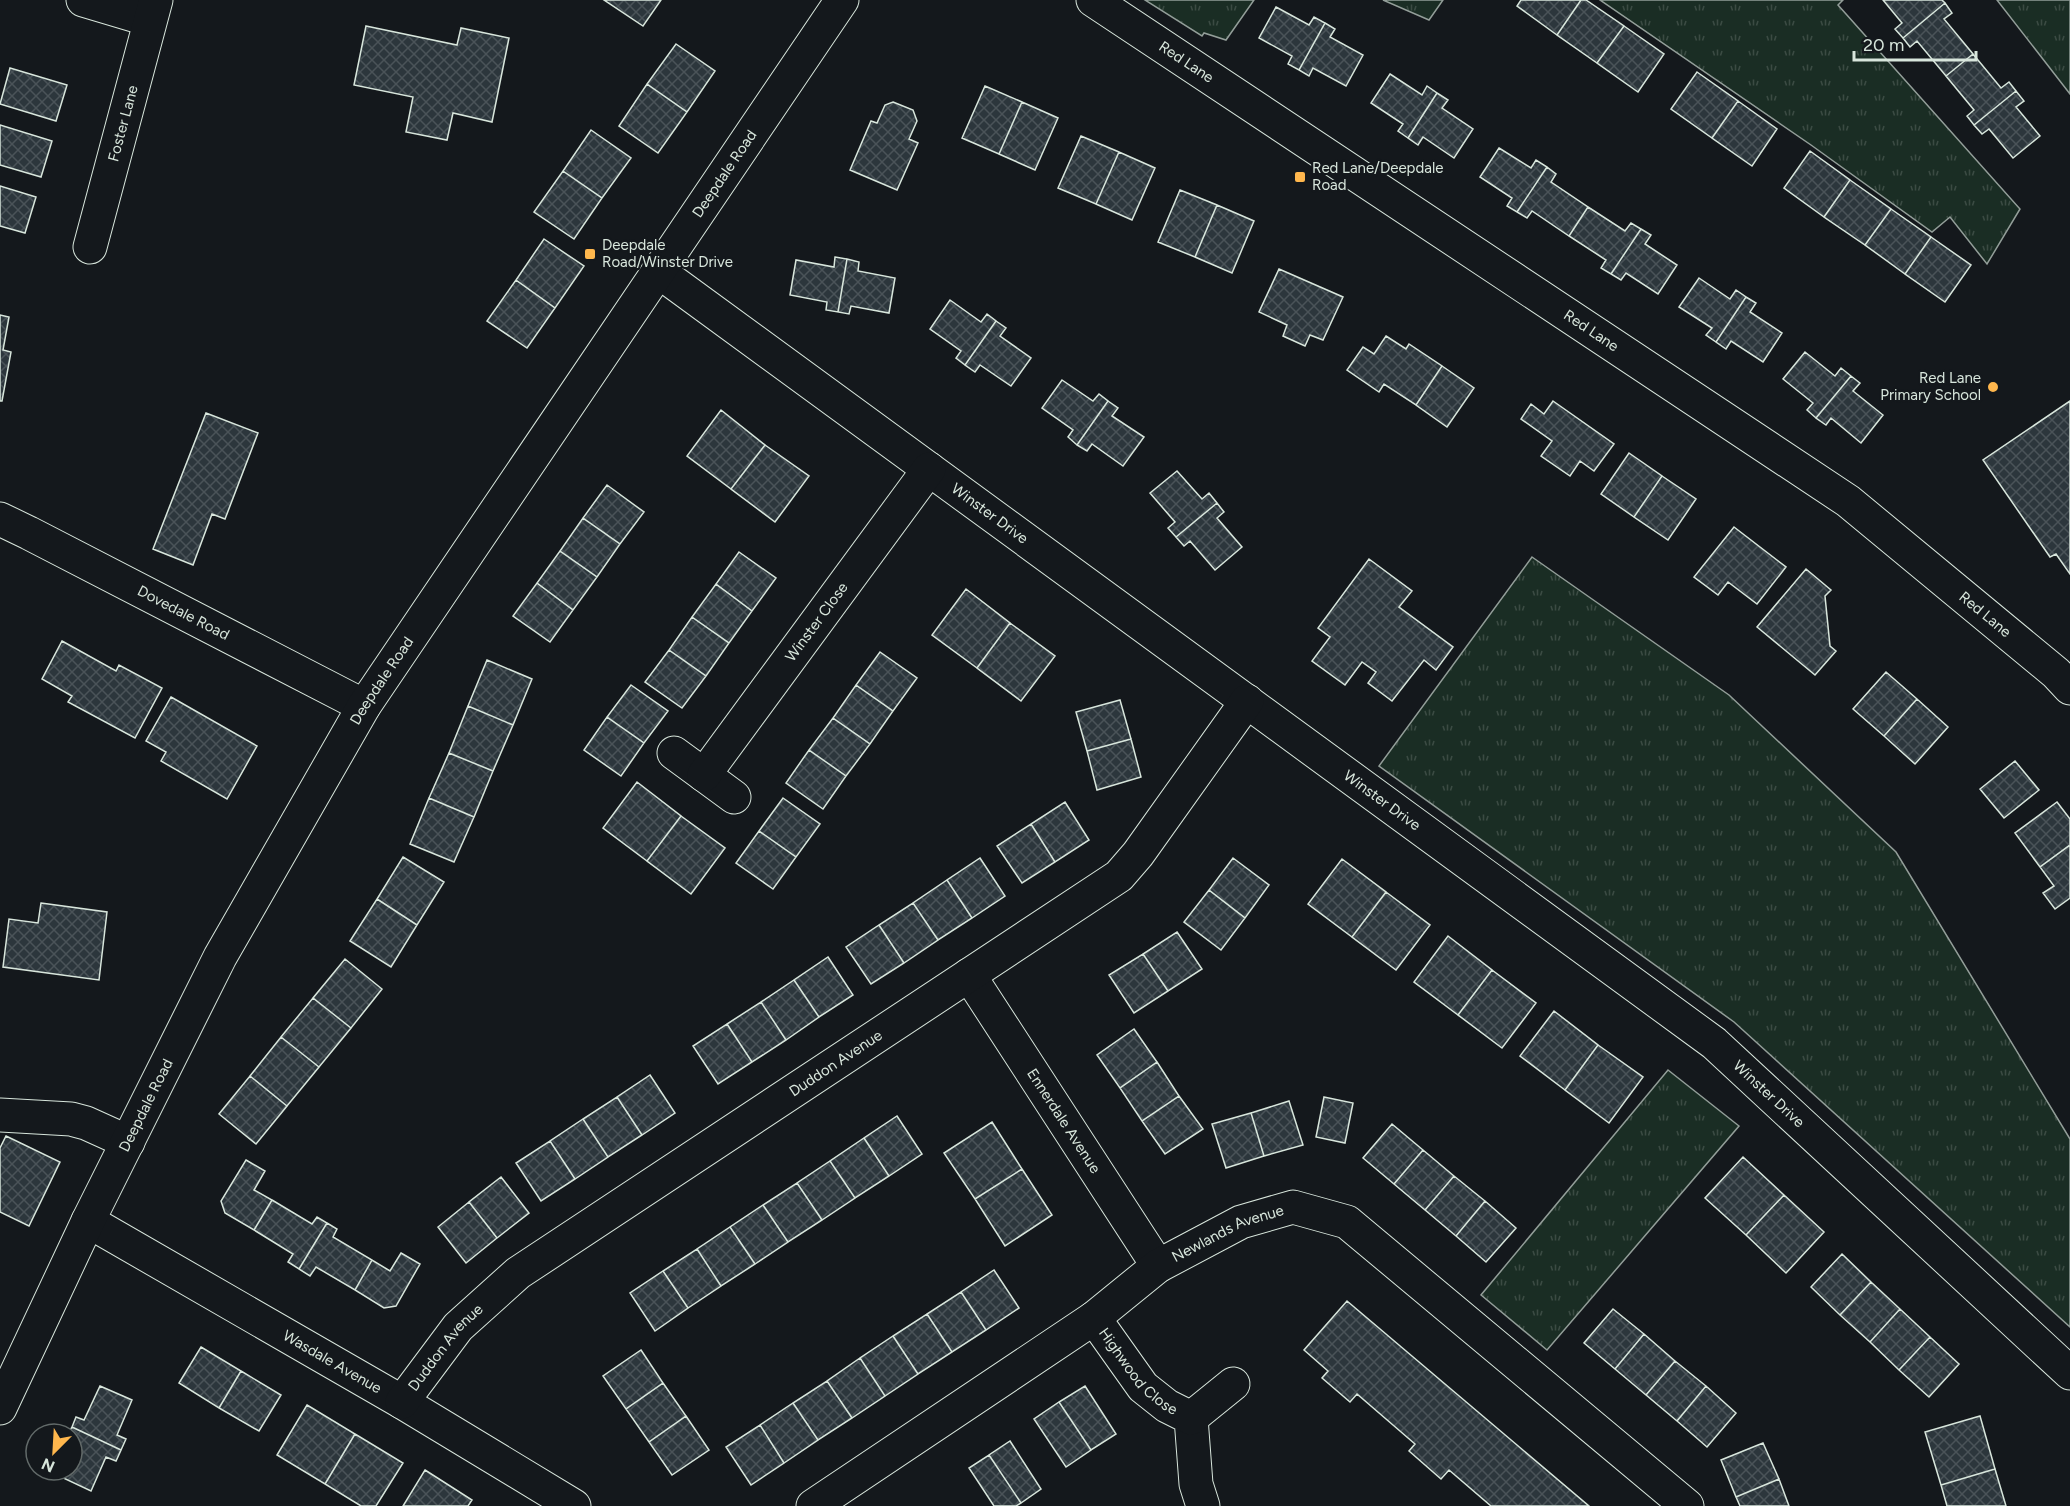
<svg xmlns="http://www.w3.org/2000/svg" width="2070" height="1506" font-family="Figtree,sans-serif">
<style>
.grass{fill:url(#grass-tufts);stroke:#939e99;stroke-width:1.5}
.building{fill:url(#building-cross-hatch);stroke:#d8e6dc;stroke-width:1.5}
.lines{fill:none;stroke-linecap:round;stroke-linejoin:round}
.minor-casing{stroke:#d8e6dc;stroke-width:35}
.minor{stroke:#14181c;stroke-width:33}
.poi-dot{fill:#ffb74d;stroke:#14181c;stroke-width:2}
.labels{text-anchor:middle;stroke-width:4.5;stroke-linejoin:round;paint-order:stroke}
.street-label{font-size:15px;fill:#d8e6dc;stroke:#14181c}
.poi-label{font-size:15px;fill:#d8e6dc;stroke:#14181c;text-anchor:start}
</style>
<defs>
<pattern id="grass-tufts" width="24" height="20" patternUnits="userSpaceOnUse" patternTransform="scale(1.5)"><rect width="24" height="20" fill="#1a2d24"/><path d="M3 7l-1-3M5 7V3M7 7l1-3M15 17l-1-3M17 17v-4M19 17l1-3" fill="none" stroke="#3b4b43"/></pattern>
<pattern id="building-cross-hatch" width="8" height="8" patternUnits="userSpaceOnUse" patternTransform="scale(1.5)"><rect width="8" height="8" fill="#2c363c"/><path d="M0 0l8 8M0 8l8-8" fill="none" stroke="#4a5358"/></pattern>
</defs>
<rect width="100%" height="100%" fill="#14181c"/>
<!-- grass -->
<path class="grass" d="M 1145,0 L 1254,0 L 1226,40 L 1204,33 L 1202,36 Z
M 1383,0 L 1443,0 L 1429,20 Z
M 1600,0 L 1843,0 L 1838,5 L 2020,209 L 1987,264 L 1950,217 L 1932,232 L 1811,145 Z
M 1997,0 L 2070,0 L 2070,94 Z
M 1532,557 L 1729,695 L 1896,852 L 2070,1139 L 2070,1327 L 1734,1022 L 1379,766 Z
M 1668,1070 L 1739,1126 L 1547,1350 L 1481,1295 Z"/>
<!-- building -->
<path class="building" d="M 604,0 L 661,0 L 643,26 Z
M 1521,0 L 1581,0 L 1557,35 L 1517,6 Z
M 1581,0 L 1586,0 L 1624,26 L 1597,63 L 1557,35 Z
M 1883,0 L 1942,0 L 1945,3 L 1903,38 L 1895,29 L 1902,23 Z
M 1945,3 L 1952,13 L 1944,19 L 1973,54 L 1946,76 L 1917,41 L 1910,47 L 1903,38 Z
M 1276,7 L 1309,25 L 1314,17 L 1325,23 L 1299,70 L 1288,64 L 1292,56 L 1259,38 Z
M 1325,23 L 1335,29 L 1330,37 L 1363,55 L 1346,86 L 1313,68 L 1309,76 L 1299,70 Z
M 366,26 L 457,45 L 461,28 L 509,38 L 492,122 L 453,113 L 447,140 L 406,132 L 413,97 L 354,85 Z
M 1624,26 L 1664,54 L 1638,92 L 1597,63 Z
M 676,44 L 715,71 L 687,112 L 647,84 Z
M 1973,54 L 2001,88 L 2009,82 L 2016,91 L 1974,125 L 1967,116 L 1974,110 L 1946,76 Z
M 10,68 L 67,85 L 56,121 L 0,104 Z
M 1697,72 L 1738,101 L 1712,138 L 1671,109 Z
M 1390,74 L 1422,95 L 1427,86 L 1437,93 L 1408,138 L 1398,131 L 1403,124 L 1371,103 Z
M 647,84 L 687,112 L 658,153 L 619,126 Z
M 985,86 L 1022,102 L 999,154 L 962,138 Z
M 2016,91 L 2024,101 L 2016,107 L 2040,136 L 2013,158 L 1989,129 L 1982,134 L 1974,125 Z
M 1437,93 L 1448,100 L 1442,108 L 1473,129 L 1454,158 L 1423,137 L 1418,145 L 1408,138 Z
M 1738,101 L 1777,129 L 1752,166 L 1712,138 Z
M 893,102 L 913,110 L 917,121 L 909,139 L 918,143 L 897,190 L 850,170 L 871,121 L 877,123 L 885,105 Z
M 1022,102 L 1058,118 L 1035,170 L 999,154 Z
M 0,125 L 52,141 L 41,177 L 0,165 Z
M 591,130 L 631,158 L 602,198 L 563,171 Z
M 1081,136 L 1119,152 L 1096,204 L 1058,188 Z
M 1499,148 L 1531,168 L 1536,160 L 1547,167 L 1517,212 L 1507,206 L 1512,198 L 1480,177 Z
M 1810,151 L 1850,180 L 1824,217 L 1784,188 Z
M 1119,152 L 1155,168 L 1132,220 L 1096,204 Z
M 1547,167 L 1556,174 L 1551,182 L 1588,207 L 1569,236 L 1532,211 L 1527,218 L 1517,212 Z
M 563,171 L 602,198 L 574,239 L 534,212 Z
M 1850,180 L 1891,209 L 1865,245 L 1824,217 Z
M 0,186 L 36,197 L 25,233 L 0,226 Z
M 1180,190 L 1217,205 L 1195,257 L 1158,242 Z
M 1217,205 L 1254,221 L 1232,273 L 1195,257 Z
M 1588,207 L 1625,231 L 1631,223 L 1641,229 L 1611,274 L 1601,268 L 1606,260 L 1569,236 Z
M 1891,209 L 1931,237 L 1905,274 L 1865,245 Z
M 1641,229 L 1651,235 L 1645,244 L 1677,265 L 1658,294 L 1626,273 L 1621,280 L 1611,274 Z
M 1931,237 L 1971,265 L 1945,302 L 1905,274 Z
M 544,239 L 584,266 L 555,308 L 516,280 Z
M 835,257 L 847,259 L 838,312 L 826,310 L 827,302 L 790,295 L 796,260 L 834,267 Z
M 847,259 L 859,262 L 858,271 L 895,278 L 889,313 L 851,306 L 849,314 L 838,312 Z
M 1279,269 L 1343,297 L 1323,340 L 1310,335 L 1305,346 L 1283,336 L 1287,325 L 1259,312 Z
M 1699,278 L 1730,299 L 1736,290 L 1746,297 L 1716,342 L 1706,335 L 1712,328 L 1679,307 Z
M 516,280 L 555,308 L 527,348 L 487,321 Z
M 1746,297 L 1756,303 L 1750,312 L 1782,333 L 1763,362 L 1731,341 L 1726,349 L 1716,342 Z
M 950,300 L 981,322 L 987,314 L 996,321 L 965,365 L 956,358 L 961,351 L 930,329 Z
M 0,315 L 9,317 L 3,350 L 11,352 L 2,401 L 0,401 Z
M 996,321 L 1006,328 L 1000,336 L 1031,358 L 1011,386 L 980,365 L 975,372 L 965,365 Z
M 1386,336 L 1406,349 L 1409,344 L 1442,366 L 1416,405 L 1384,384 L 1379,392 L 1347,370 L 1363,347 L 1374,354 Z
M 1805,352 L 1835,376 L 1841,368 L 1851,376 L 1816,418 L 1807,410 L 1813,403 L 1783,379 Z
M 1442,366 L 1474,388 L 1447,427 L 1416,405 Z
M 1851,376 L 1860,383 L 1853,391 L 1883,415 L 1861,443 L 1831,418 L 1826,425 L 1816,418 Z
M 1062,380 L 1093,401 L 1099,394 L 1108,401 L 1077,445 L 1068,437 L 1073,430 L 1042,408 Z
M 1108,401 L 1118,408 L 1112,416 L 1144,437 L 1123,466 L 1092,444 L 1087,451 L 1077,445 Z
M 1553,401 L 1614,444 L 1594,471 L 1580,461 L 1570,476 L 1541,456 L 1552,441 L 1521,419 L 1531,404 L 1544,414 Z
M 2070,401 L 2070,574 L 2056,554 L 2050,557 L 1983,460 Z
M 721,410 L 765,445 L 731,489 L 687,456 Z
M 206,413 L 258,433 L 225,519 L 212,514 L 193,565 L 153,549 Z
M 765,445 L 809,476 L 775,522 L 731,489 Z
M 1629,453 L 1662,476 L 1634,517 L 1601,494 Z
M 1177,471 L 1202,499 L 1209,493 L 1217,503 L 1176,537 L 1168,528 L 1175,522 L 1150,493 Z
M 1662,476 L 1696,499 L 1668,540 L 1634,517 Z
M 607,485 L 644,512 L 620,544 L 583,518 Z
M 1217,503 L 1224,512 L 1217,518 L 1242,547 L 1215,570 L 1190,541 L 1184,546 L 1176,537 Z
M 583,518 L 620,544 L 597,577 L 560,551 Z
M 1734,527 L 1786,567 L 1757,604 L 1728,582 L 1718,595 L 1694,577 Z
M 560,551 L 597,577 L 573,610 L 537,583 Z
M 739,552 L 776,578 L 752,611 L 716,584 Z
M 1369,559 L 1412,591 L 1399,607 L 1453,647 L 1436,670 L 1424,660 L 1392,701 L 1368,683 L 1376,672 L 1362,662 L 1345,685 L 1312,661 L 1330,637 L 1318,628 Z
M 1806,569 L 1831,590 L 1825,596 L 1830,646 L 1836,651 L 1815,675 L 1757,627 Z
M 537,583 L 573,610 L 550,642 L 513,616 Z
M 716,584 L 752,611 L 729,643 L 692,617 Z
M 966,589 L 1010,623 L 977,668 L 932,635 Z
M 692,617 L 729,643 L 706,676 L 669,650 Z
M 1010,623 L 1055,656 L 1021,701 L 977,668 Z
M 62,641 L 116,671 L 119,665 L 162,688 L 135,738 L 68,702 L 72,696 L 42,679 Z
M 669,650 L 706,676 L 682,708 L 645,682 Z
M 880,652 L 917,678 L 893,711 L 856,685 Z
M 487,660 L 532,679 L 513,725 L 468,706 Z
M 1886,672 L 1917,699 L 1884,736 L 1853,709 Z
M 631,685 L 668,711 L 644,743 L 607,717 Z
M 856,685 L 893,711 L 870,744 L 833,718 Z
M 171,697 L 257,746 L 227,799 L 161,761 L 166,752 L 146,741 Z
M 1917,699 L 1948,727 L 1915,764 L 1884,736 Z
M 1120,700 L 1131,739 L 1087,751 L 1076,712 Z
M 468,706 L 513,725 L 493,771 L 449,753 Z
M 607,717 L 644,743 L 621,776 L 584,750 Z
M 833,718 L 870,744 L 846,776 L 809,750 Z
M 1131,739 L 1141,777 L 1097,790 L 1087,751 Z
M 809,750 L 846,776 L 823,809 L 786,783 Z
M 449,753 L 493,771 L 474,817 L 429,798 Z
M 2015,761 L 2039,790 L 2004,818 L 1980,789 Z
M 637,782 L 681,816 L 647,861 L 603,828 Z
M 429,798 L 474,817 L 454,862 L 410,844 Z
M 783,798 L 820,824 L 796,857 L 759,831 Z
M 1065,802 L 1089,840 L 1055,862 L 1031,824 Z
M 2057,802 L 2070,819 L 2070,845 L 2040,867 L 2015,833 Z
M 681,816 L 725,848 L 691,894 L 647,861 Z
M 1031,824 L 1055,862 L 1022,883 L 997,846 Z
M 759,831 L 796,857 L 773,889 L 736,863 Z
M 2070,845 L 2070,898 L 2055,909 L 2043,893 L 2054,886 L 2040,867 Z
M 403,857 L 444,882 L 417,925 L 377,899 Z
M 980,858 L 1005,896 L 972,918 L 947,880 Z
M 1233,858 L 1269,885 L 1245,918 L 1209,890 Z
M 1342,859 L 1386,892 L 1352,937 L 1308,904 Z
M 947,880 L 972,918 L 938,940 L 913,903 Z
M 1209,890 L 1245,918 L 1221,950 L 1184,922 Z
M 1386,892 L 1430,925 L 1396,970 L 1352,937 Z
M 377,899 L 417,925 L 391,967 L 350,941 Z
M 41,903 L 107,912 L 99,980 L 3,967 L 9,919 L 38,923 Z
M 913,903 L 938,940 L 904,963 L 879,925 Z
M 879,925 L 904,963 L 871,984 L 846,947 Z
M 1177,932 L 1202,969 L 1168,991 L 1143,954 Z
M 1448,936 L 1492,970 L 1458,1015 L 1414,982 Z
M 1143,954 L 1168,991 L 1134,1013 L 1109,975 Z
M 828,957 L 853,995 L 819,1017 L 794,980 Z
M 345,959 L 382,989 L 351,1028 L 313,998 Z
M 1492,970 L 1536,1003 L 1502,1048 L 1458,1015 Z
M 794,980 L 819,1017 L 786,1040 L 761,1002 Z
M 313,998 L 351,1028 L 319,1067 L 281,1037 Z
M 761,1002 L 786,1040 L 752,1062 L 727,1024 Z
M 1554,1011 L 1598,1045 L 1565,1090 L 1520,1056 Z
M 727,1024 L 752,1062 L 718,1084 L 693,1046 Z
M 1134,1029 L 1157,1062 L 1120,1088 L 1097,1055 Z
M 281,1037 L 319,1067 L 287,1106 L 250,1076 Z
M 1598,1045 L 1643,1077 L 1609,1123 L 1565,1090 Z
M 1157,1062 L 1179,1096 L 1142,1121 L 1120,1088 Z
M 650,1075 L 675,1113 L 642,1135 L 617,1097 Z
M 250,1076 L 287,1106 L 256,1144 L 219,1114 Z
M 1179,1096 L 1203,1129 L 1165,1154 L 1142,1121 Z
M 617,1097 L 642,1135 L 608,1157 L 583,1119 Z
M 1324,1097 L 1353,1103 L 1345,1143 L 1316,1137 Z
M 1289,1101 L 1303,1145 L 1264,1156 L 1251,1113 Z
M 1251,1113 L 1264,1156 L 1226,1168 L 1212,1124 Z
M 897,1116 L 922,1154 L 889,1176 L 864,1138 Z
M 583,1119 L 608,1157 L 575,1179 L 550,1141 Z
M 992,1122 L 1022,1169 L 975,1199 L 944,1153 Z
M 1392,1124 L 1423,1150 L 1394,1184 L 1363,1158 Z
M 6,1136 L 60,1162 L 29,1226 L 0,1212 L 0,1148 Z
M 864,1138 L 889,1176 L 855,1198 L 830,1161 Z
M 550,1141 L 575,1179 L 541,1201 L 516,1163 Z
M 1423,1150 L 1454,1176 L 1425,1210 L 1394,1184 Z
M 1743,1157 L 1784,1195 L 1746,1235 L 1705,1198 Z
M 246,1160 L 265,1171 L 254,1190 L 272,1200 L 254,1230 L 225,1213 L 221,1201 Z
M 830,1161 L 855,1198 L 822,1220 L 797,1183 Z
M 1022,1169 L 1052,1215 L 1005,1246 L 975,1199 Z
M 1454,1176 L 1485,1201 L 1456,1236 L 1425,1210 Z
M 501,1177 L 529,1213 L 497,1238 L 469,1202 Z
M 797,1183 L 822,1220 L 788,1242 L 763,1205 Z
M 1784,1195 L 1824,1232 L 1786,1273 L 1746,1235 Z
M 272,1200 L 312,1224 L 317,1217 L 327,1223 L 299,1269 L 288,1262 L 293,1254 L 254,1230 Z
M 1485,1201 L 1516,1228 L 1486,1262 L 1456,1236 Z
M 469,1202 L 497,1238 L 466,1263 L 438,1227 Z
M 763,1205 L 788,1242 L 755,1264 L 730,1227 Z
M 327,1223 L 337,1229 L 333,1237 L 372,1260 L 355,1290 L 316,1267 L 310,1276 L 299,1269 Z
M 730,1227 L 755,1264 L 721,1286 L 697,1249 Z
M 697,1249 L 721,1286 L 688,1308 L 663,1271 Z
M 401,1253 L 420,1264 L 396,1306 L 384,1308 L 355,1290 L 372,1260 L 390,1271 Z
M 1842,1254 L 1871,1282 L 1840,1315 L 1811,1287 Z
M 994,1270 L 1019,1308 L 986,1330 L 961,1292 Z
M 663,1271 L 688,1308 L 655,1331 L 630,1293 Z
M 1871,1282 L 1900,1309 L 1870,1342 L 1840,1315 Z
M 961,1292 L 986,1330 L 952,1352 L 927,1314 Z
M 1347,1301 L 1589,1506 L 1491,1506 L 1449,1470 L 1441,1479 L 1409,1451 L 1415,1444 L 1357,1394 L 1350,1402 L 1322,1378 L 1328,1371 L 1304,1350 Z
M 1613,1309 L 1644,1334 L 1615,1369 L 1584,1343 Z
M 1900,1309 L 1930,1337 L 1899,1370 L 1870,1342 Z
M 927,1314 L 952,1352 L 918,1374 L 893,1336 Z
M 1644,1334 L 1675,1361 L 1646,1395 L 1615,1369 Z
M 893,1336 L 918,1374 L 885,1396 L 860,1358 Z
M 1930,1337 L 1959,1364 L 1929,1397 L 1899,1370 Z
M 201,1347 L 241,1371 L 219,1408 L 179,1383 Z
M 641,1350 L 663,1383 L 626,1409 L 603,1376 Z
M 860,1358 L 885,1396 L 852,1418 L 827,1381 Z
M 1675,1361 L 1706,1386 L 1677,1421 L 1646,1395 Z
M 241,1371 L 281,1395 L 259,1431 L 219,1408 Z
M 827,1381 L 852,1418 L 818,1440 L 793,1403 Z
M 663,1383 L 686,1416 L 649,1442 L 626,1409 Z
M 100,1386 L 132,1400 L 117,1435 L 126,1439 L 121,1450 L 72,1427 L 76,1417 L 84,1420 Z
M 1085,1386 L 1116,1434 L 1091,1450 L 1059,1402 Z
M 1706,1386 L 1736,1413 L 1707,1447 L 1677,1421 Z
M 1059,1402 L 1091,1450 L 1066,1467 L 1034,1419 Z
M 793,1403 L 818,1440 L 784,1463 L 760,1425 Z
M 307,1405 L 355,1434 L 325,1484 L 277,1455 Z
M 686,1416 L 709,1450 L 672,1475 L 649,1442 Z
M 1980,1416 L 1995,1469 L 1941,1485 L 1925,1432 Z
M 760,1425 L 784,1463 L 751,1485 L 726,1447 Z
M 72,1427 L 121,1450 L 116,1461 L 106,1457 L 91,1491 L 59,1476 L 62,1470 L 72,1470 L 72,1448 L 75,1442 L 72,1441 L 72,1434 L 68,1434 Z
M 355,1434 L 403,1463 L 376,1506 L 361,1506 L 325,1484 Z
M 1010,1441 L 1041,1489 L 1021,1503 L 989,1455 Z
M 1763,1443 L 1779,1479 L 1736,1497 L 1721,1460 Z
M 989,1455 L 1021,1503 L 1016,1506 L 994,1506 L 969,1468 Z
M 1995,1469 L 2006,1506 L 1947,1506 L 1941,1485 Z
M 425,1470 L 472,1500 L 468,1506 L 403,1506 Z
M 1779,1479 L 1789,1506 L 1740,1506 L 1736,1497 Z"/>
<g class="lines">
<defs>
<g id="minor">
<path d="M 83,0 L 150,20"/>
<path id="s1" d="M 1093,0 L 1848,501 L 2056,673 L 2070,688"/>
<path id="s2" d="M 90,247 L 156,0"/>
<path id="s3" d="M 658,271 L 1714,1043 L 2070,1373"/>
<path id="s4" d="M 0,519 L 29,533 L 364,706"/>
<path d="M 674,753 L 734,797"/>
<path id="s5" d="M 704,775 L 929,469"/>
<path id="s6" d="M 969,975 L 1158,1266"/>
<path d="M 0,1115 L 71,1119 L 86,1123 L 128,1142"/>
<path id="s7" d="M 88,1221 L 402,1402 L 574,1506"/>
<path id="s8" d="M 1094,1318 L 1143,1387 L 1167,1406 L 1191,1418 L 1196,1484 L 1203,1506"/>
<path id="s9" d="M 402,1402 L 458,1327 L 518,1273 L 1119,876 L 1138,854 L 1247,701"/>
<path id="s10" d="M 0,1408 L 88,1221 L 220,957 L 364,706 L 842,0"/>
<path d="M 1191,1418 L 1233,1384"/>
<path id="s11" d="M 813,1506 L 1094,1318 L 1158,1266 L 1241,1222 L 1293,1207 L 1347,1222 L 1687,1506"/>
</g>
</defs>
<!-- minor casing -->
<use href="#minor" class="minor-casing"/>
<!-- minor -->
<use href="#minor" class="minor"/>
</g>
<!-- markers -->
<g class="poi-dot">
<rect x="1294" y="171" width="12" height="12" rx="3"/>
<rect x="584" y="248" width="12" height="12" rx="3"/>
<circle cx="1993" cy="387" r="6"/>
</g>
<g class="labels">
<!-- street labels -->
<g class="street-label">
<text dy="5" stroke="none"><textPath href="#s1" startOffset="112">Red Lane</textPath></text>
<text dy="5" stroke="none"><textPath href="#s2" startOffset="128">Foster Lane</textPath></text>
<text dy="5" stroke="none"><textPath href="#s10" startOffset="1434">Deepdale Road</textPath></text>
<text dy="5" stroke="none"><textPath href="#s1" startOffset="598">Red Lane</textPath></text>
<text dy="5" stroke="none"><textPath href="#s3" startOffset="411">Winster Drive</textPath></text>
<text dy="5" stroke="none"><textPath href="#s4" startOffset="206">Dovedale Road</textPath></text>
<text dy="5" stroke="none"><textPath href="#s1" startOffset="1084">Red Lane</textPath></text>
<text dy="5" stroke="none"><textPath href="#s5" startOffset="190">Winster Close</textPath></text>
<text dy="5" stroke="none"><textPath href="#s10" startOffset="822">Deepdale Road</textPath></text>
<text dy="5" stroke="none"><textPath href="#s3" startOffset="897">Winster Drive</textPath></text>
<text dy="5" stroke="none"><textPath href="#s9" startOffset="555">Duddon Avenue</textPath></text>
<text dy="5" stroke="none"><textPath href="#s3" startOffset="1383">Winster Drive</textPath></text>
<text dy="5" stroke="none"><textPath href="#s10" startOffset="336">Deepdale Road</textPath></text>
<text dy="5" stroke="none"><textPath href="#s6" startOffset="174">Ennerdale Avenue</textPath></text>
<text dy="5" stroke="none"><textPath href="#s11" startOffset="498">Newlands Avenue</textPath></text>
<text dy="5" stroke="none"><textPath href="#s9" startOffset="70">Duddon Avenue</textPath></text>
<text dy="5" stroke="none"><textPath href="#s7" startOffset="282">Wasdale Avenue</textPath></text>
<text dy="5" stroke="none"><textPath href="#s8" startOffset="70">Highwood Close</textPath></text>
</g>
<!-- poi labels -->
<g class="poi-label">
<text x="1312" y="173">Red Lane/Deepdale<tspan x="1312" dy="17">Road</tspan></text>
<text x="602" y="250">Deepdale<tspan x="602" dy="17">Road/Winster Drive</tspan></text>
<text x="1981" y="383" text-anchor="end">Red Lane<tspan x="1981" dy="17">Primary School</tspan></text>
</g>
</g>
<!-- north arrow -->
<g transform="translate(54 1452) rotate(204)"><circle r="28" fill="#14181c" stroke="#626a69" stroke-width="1.5"/>
<path d="M0-4.5L10 22L0 15L-10 22Z" fill="#ffb74d"/>
<text y="-9" font-size="16" font-weight="bold" text-anchor="middle" fill="#d8e6dc">N</text>
</g>
<!-- scale -->
<path d="M1854 51v9h122v-9" fill="none" stroke="#d8e6dc" stroke-width="3"/>
<text x="1863" y="51" font-size="18" fill="#d8e6dc" stroke="#14181c" stroke-width="4.5" paint-order="stroke">20 m</text>
</svg>
